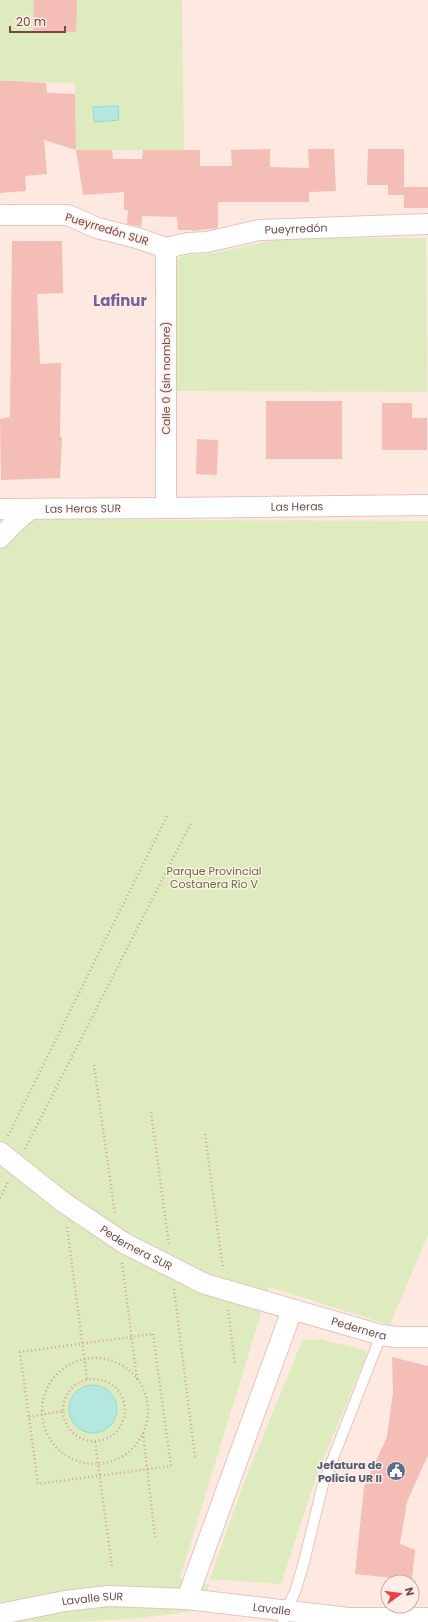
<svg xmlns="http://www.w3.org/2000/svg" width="428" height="1622" font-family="Poppins,sans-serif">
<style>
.green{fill:#ddebbe}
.water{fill:#b4e7e0;stroke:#99d9d1}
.building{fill:#f4bdb6}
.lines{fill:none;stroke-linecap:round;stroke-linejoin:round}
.service-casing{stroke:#e4c5be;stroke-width:12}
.minor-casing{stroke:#e4c5be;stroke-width:22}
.path{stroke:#d8a099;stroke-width:2.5;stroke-dasharray:1 3;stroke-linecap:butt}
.service{stroke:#fff;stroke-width:10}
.minor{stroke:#fff;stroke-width:20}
.labels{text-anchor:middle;stroke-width:3;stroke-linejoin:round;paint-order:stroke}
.street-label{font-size:11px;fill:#754946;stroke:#ffeee7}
.park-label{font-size:11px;fill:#5e753c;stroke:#ffeee7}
.service-label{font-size:11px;font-weight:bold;fill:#4e5e75;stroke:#ffeee7;text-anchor:end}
.district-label{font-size:15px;font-weight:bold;fill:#766199;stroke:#ffeee7}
</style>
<rect width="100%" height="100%" fill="#fde9e0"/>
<!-- green -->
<path class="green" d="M 0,0 L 182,0 L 184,150 L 76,150 L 75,83 L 0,81 Z
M 284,238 L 426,238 L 427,392 L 177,391 L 175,262 L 184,255 L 215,253 Z
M 0,519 L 428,521 L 428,1234 L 390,1325 L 269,1287 L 180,1578 L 210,1585 L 193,1611 C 130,1622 64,1622 0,1622 Z
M 319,1339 L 368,1351 L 316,1477 L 281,1584 L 210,1579 L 243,1485 L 302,1341 Z"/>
<!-- water -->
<path class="water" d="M 118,106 L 119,120 L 94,122 L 93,107 Z
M69 1409a24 24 0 1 1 48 0a24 24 0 1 1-48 0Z"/>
<!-- building -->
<path class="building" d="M 34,0 L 77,0 L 76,32 L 33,31 Z
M 0,81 L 15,81 L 46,83 L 47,93 L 75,94 L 76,150 L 44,140 L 47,174 L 25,176 L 26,191 L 0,193 Z
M 270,149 L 270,167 L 309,168 L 308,149 L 334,149 L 336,191 L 309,192 L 309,202 L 218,202 L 218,228 L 192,231 L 192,230 L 178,230 L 177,217 L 142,216 L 141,227 L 127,224 L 128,210 L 124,210 L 124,192 L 83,195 L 76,150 L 112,150 L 113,159 L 142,159 L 143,150 L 200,150 L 200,166 L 232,166 L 231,150 Z
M 368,149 L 404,149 L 404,195 L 388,195 L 388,185 L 367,185 Z
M 404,187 L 428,187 L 428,208 L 404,208 Z
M 12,241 L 62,241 L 63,293 L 37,294 L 40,364 L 61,363 L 60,437 L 62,437 L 60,478 L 1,480 L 0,419 L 10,417 Z
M 266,401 L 342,401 L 342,459 L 266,459 Z
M 382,403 L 412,403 L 412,418 L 427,418 L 427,450 L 382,450 Z
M 197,439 L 218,440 L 217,475 L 196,474 Z
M 392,1357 L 428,1366 L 428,1455 L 407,1502 L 400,1544 L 415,1550 L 412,1580 L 355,1574 L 364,1487 L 387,1437 L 393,1392 Z"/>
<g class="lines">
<defs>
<path id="service" d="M 283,1622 L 286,1610 L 295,1592 L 304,1562 L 323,1484 L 381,1335"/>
<g id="minor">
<path d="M 0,215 L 68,215 L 97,228 L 137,238 L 166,248"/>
<path id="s1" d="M 166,248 L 188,243 L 207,242 L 259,230 L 428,224"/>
<path d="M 166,248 L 166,508"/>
<path id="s2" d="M 0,509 L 166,508 L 428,505"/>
<path d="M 0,538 L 12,525 L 30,509"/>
<path id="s3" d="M 0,1152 L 63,1202 L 124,1243 L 205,1284 L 381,1335 L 396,1337 L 428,1337"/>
<path d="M 187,1599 L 292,1310"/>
<path id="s4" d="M 0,1614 L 65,1601 L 109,1596 L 187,1599 L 348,1618 L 428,1618"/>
</g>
</defs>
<!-- service casing -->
<use href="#service" class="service-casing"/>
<!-- minor casing -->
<use href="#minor" class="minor-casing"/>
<!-- path -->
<path class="path" d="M 94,1065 L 115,1214
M 151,1112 L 169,1245
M 205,1134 L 223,1269
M 8,1136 L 168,814
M 25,1149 L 192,821
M 0,1198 L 8,1182
M 67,1227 L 87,1379
M 122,1263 L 137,1379
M 174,1289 L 195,1457
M 228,1310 L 235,1365
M 153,1334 L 171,1466 L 38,1484 L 20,1352 Z
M42 1411a53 53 0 1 1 106 0a53 53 0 1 1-106 0Z
M63 1410a31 31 0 1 1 62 0a31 31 0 1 1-62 0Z
M 29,1417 L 62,1411
M 143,1433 L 155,1537
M 95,1442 L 112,1566"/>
<!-- service -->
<use href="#service" class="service"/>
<!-- minor -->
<use href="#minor" class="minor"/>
</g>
<!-- icons -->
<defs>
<symbol id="civic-disc" viewBox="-11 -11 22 22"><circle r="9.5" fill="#5c6f8a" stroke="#ffeee7"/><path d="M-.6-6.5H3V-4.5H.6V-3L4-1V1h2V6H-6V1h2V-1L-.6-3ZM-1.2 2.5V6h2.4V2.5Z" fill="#fff"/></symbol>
</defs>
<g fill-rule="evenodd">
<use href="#civic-disc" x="385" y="1460" width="22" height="22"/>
</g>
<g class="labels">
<!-- street labels -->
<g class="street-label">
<text dy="4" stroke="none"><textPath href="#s1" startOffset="132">Pueyrredón</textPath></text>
<text transform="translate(107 229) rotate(17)" y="4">Pueyrredón SUR</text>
<text transform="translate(166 378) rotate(-90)" y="4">Calle 0 (sin nombre)</text>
<text dy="4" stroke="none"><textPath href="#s2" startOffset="297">Las Heras</textPath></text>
<text dy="4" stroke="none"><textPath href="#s2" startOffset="83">Las Heras SUR</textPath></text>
<text dy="4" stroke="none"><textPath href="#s3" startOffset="167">Pedernera SUR</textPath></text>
<text dy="4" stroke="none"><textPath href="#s3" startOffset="405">Pedernera</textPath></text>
<text dy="4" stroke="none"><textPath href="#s4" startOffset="94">Lavalle SUR</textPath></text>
<text dy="4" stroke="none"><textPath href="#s4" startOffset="274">Lavalle</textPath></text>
</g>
<!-- park labels -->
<g class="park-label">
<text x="214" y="875">Parque Provincial<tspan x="214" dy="13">Costanera Río V</tspan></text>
</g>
<!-- service labels -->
<g class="service-label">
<text x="382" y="1469">Jefatura de<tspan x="382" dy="13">Policía UR II</tspan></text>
</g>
<!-- district labels -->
<g class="district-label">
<text x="120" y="306">Lafinur</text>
</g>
</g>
<!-- north arrow -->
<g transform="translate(400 1594) rotate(76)"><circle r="19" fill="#ffeee7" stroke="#c8aca7"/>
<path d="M0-3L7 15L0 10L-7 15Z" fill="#ee3e4a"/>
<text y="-6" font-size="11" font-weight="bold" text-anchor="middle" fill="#754946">N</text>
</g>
<!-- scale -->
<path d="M10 26v6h55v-6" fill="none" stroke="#754946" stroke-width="2"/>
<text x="16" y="26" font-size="12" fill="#754946" stroke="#ffeee7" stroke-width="3" paint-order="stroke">20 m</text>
</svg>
